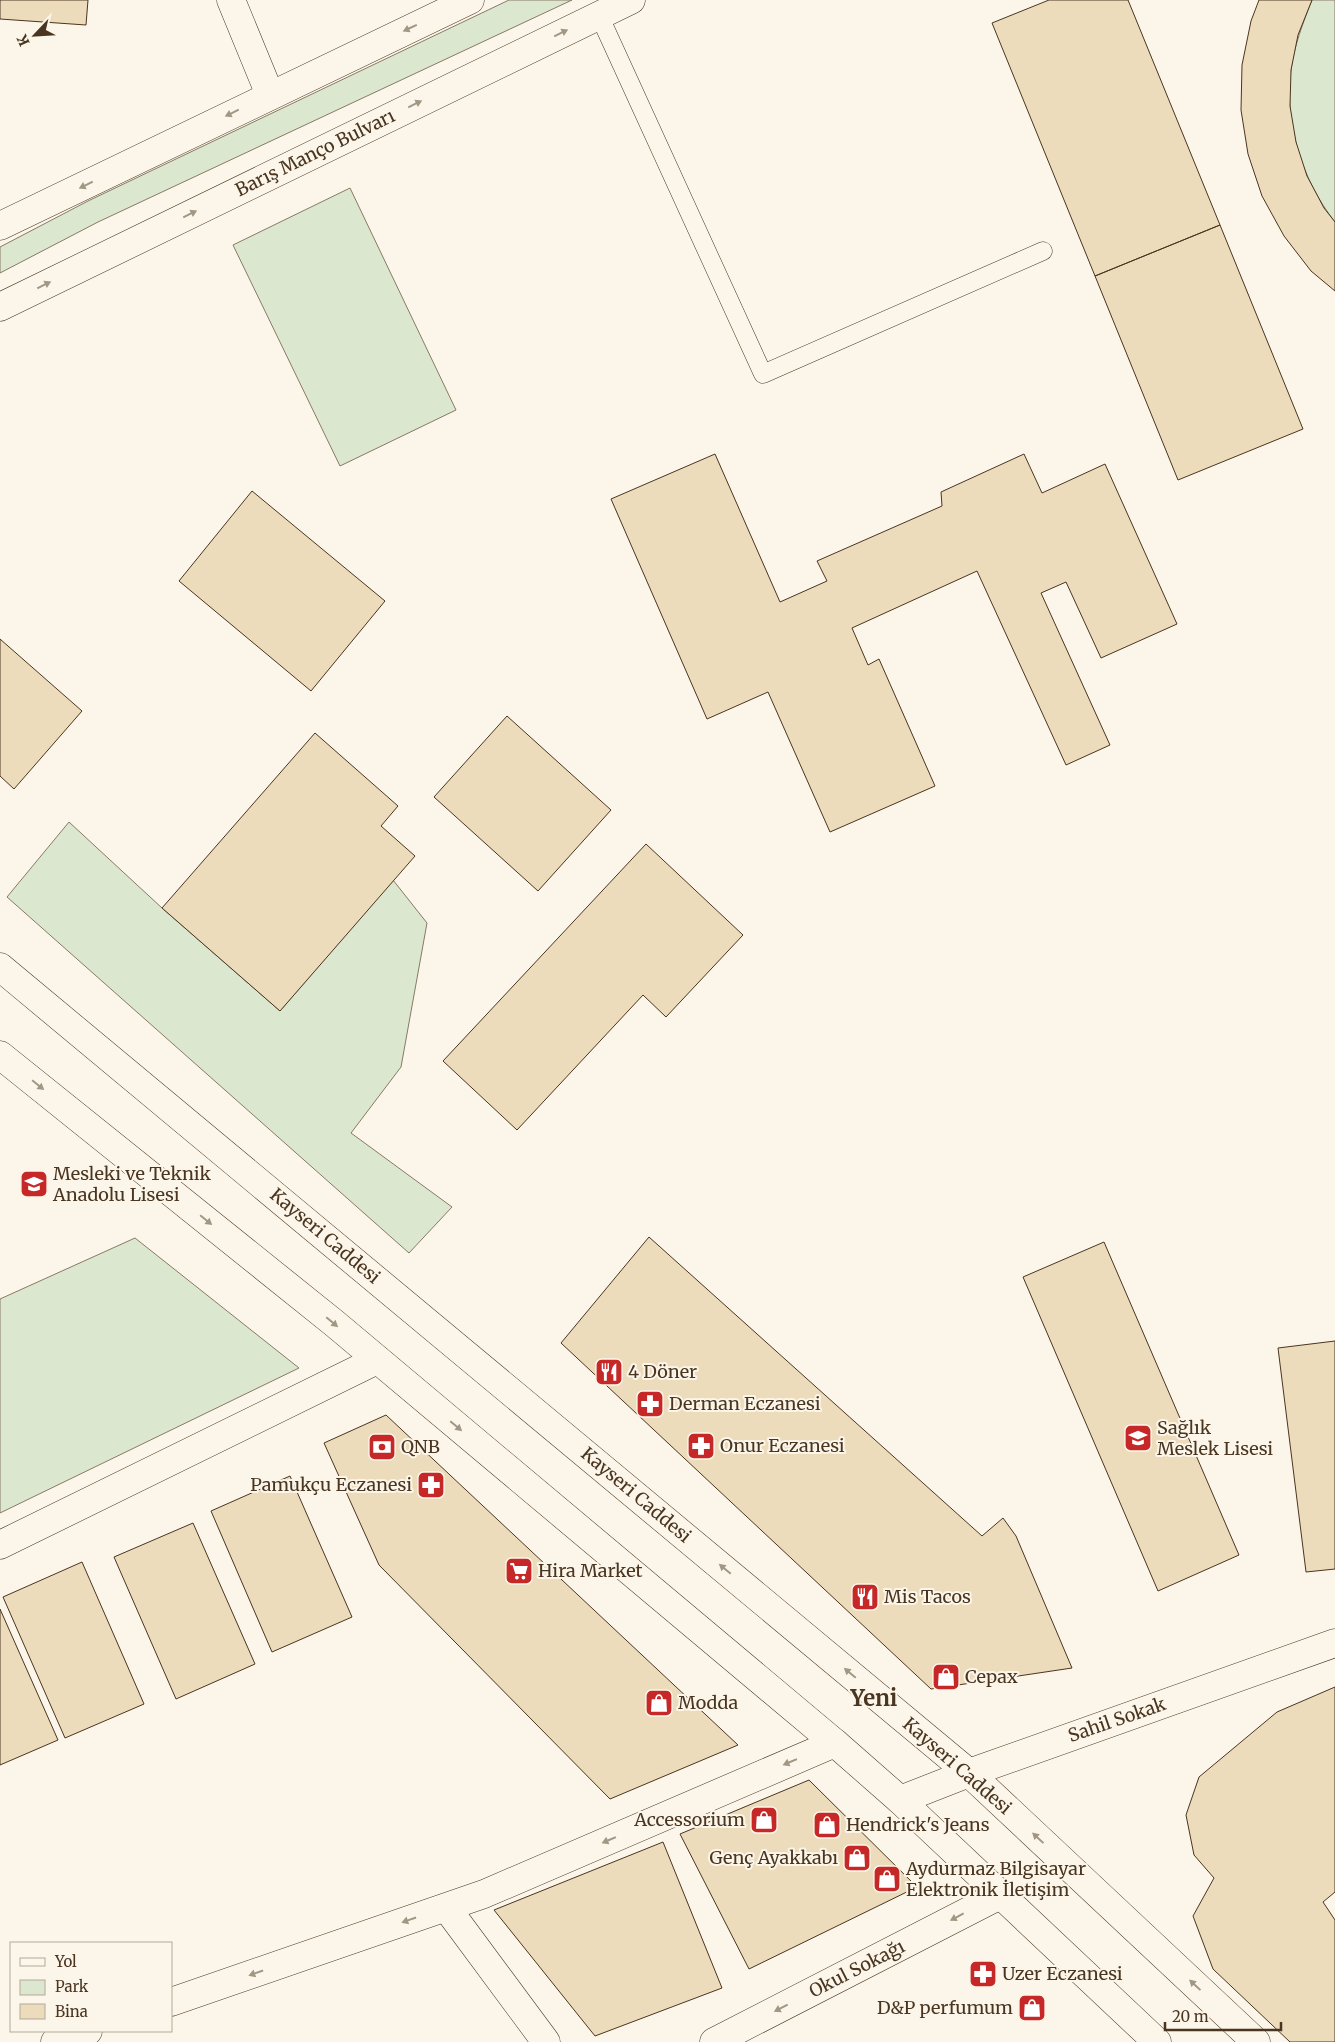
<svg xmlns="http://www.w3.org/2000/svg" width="1335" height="2042" font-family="Merriweather,serif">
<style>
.green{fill:#dce7d0;stroke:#887966}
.building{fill:#ecdcbc;stroke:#4a3520}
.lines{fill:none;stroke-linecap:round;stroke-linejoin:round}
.service-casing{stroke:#4a3520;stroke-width:19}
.minor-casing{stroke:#4a3520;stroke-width:29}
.primary-casing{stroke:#4a3520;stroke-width:29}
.trunk-casing{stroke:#4a3520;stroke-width:29}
.service{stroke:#fbf6e9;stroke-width:18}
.minor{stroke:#fbf6e9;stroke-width:28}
.primary{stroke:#fbf6e9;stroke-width:28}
.trunk{stroke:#fbf6e9;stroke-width:28}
.oneway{fill:#a29684}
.labels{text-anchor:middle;stroke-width:4;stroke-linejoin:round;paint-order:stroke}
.street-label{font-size:18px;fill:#4a3520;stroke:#fbf6e9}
.poi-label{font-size:18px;fill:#4a3520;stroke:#fbf6e9;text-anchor:start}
.district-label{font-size:22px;font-weight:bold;fill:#4a3520;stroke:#fbf6e9}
</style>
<rect width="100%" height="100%" fill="#fbf6e9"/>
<!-- green -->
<path class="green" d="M 509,0 L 572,0 L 98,222 L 0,273 L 0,247 L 88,201 Z
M 1312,0 L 1335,0 L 1335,222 C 1302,180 1284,123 1291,70 C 1294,46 1303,23 1312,0 Z
M 350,188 L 456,410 L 340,466 L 233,245 Z
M 69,822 L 162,908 L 280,1011 L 393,880 L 427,923 L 401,1067 L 351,1133 L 452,1207 L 409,1253 L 7,897 Z
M 135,1238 L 299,1368 L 0,1513 L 0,1299 Z"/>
<!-- building -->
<path class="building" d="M 0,0 L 88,0 L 86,25 L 0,19 Z
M 1049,0 L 1128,0 L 1220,225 L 1095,276 L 992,23 Z
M 1259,0 L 1312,0 L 1298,35 L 1291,70 L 1290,106 L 1296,142 L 1307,176 L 1324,208 L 1335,222 L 1335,291 L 1311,271 L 1284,236 L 1262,196 L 1248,154 L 1241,110 L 1242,65 L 1251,21 Z
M 1220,225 L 1303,429 L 1178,480 L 1095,276 Z
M 715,454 L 780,602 L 827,581 L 817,561 L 942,506 L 941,492 L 1024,454 L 1042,493 L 1105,464 L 1177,624 L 1101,658 L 1066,582 L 1041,593 L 1110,745 L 1066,765 L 977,571 L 852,628 L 868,665 L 879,659 L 935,786 L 830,832 L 768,692 L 707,719 L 611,499 Z
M 252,491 L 385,601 L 311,691 L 179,581 Z
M 0,639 L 82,711 L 14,789 L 0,776 Z
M 507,716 L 611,810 L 538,891 L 434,797 Z
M 315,733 L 398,806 L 381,826 L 415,856 L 280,1011 L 162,908 Z
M 646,844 L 743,935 L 666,1017 L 643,995 L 517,1130 L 443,1061 Z
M 649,1237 L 982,1536 L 1003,1518 L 1016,1536 L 1072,1668 L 931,1689 L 561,1343 Z
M 1104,1242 L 1239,1555 L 1158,1591 L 1023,1277 Z
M 1335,1341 L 1335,1569 L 1306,1572 L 1278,1348 Z
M 386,1415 L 738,1745 L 610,1799 L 379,1565 L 324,1443 Z
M 290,1476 L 352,1617 L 272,1652 L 211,1511 Z
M 193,1523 L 255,1664 L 176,1699 L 114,1557 Z
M 82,1562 L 144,1704 L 65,1738 L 3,1597 Z
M 0,1609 L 58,1740 L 0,1765 Z
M 1335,1687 L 1335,1892 L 1323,1902 L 1335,1920 L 1335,2042 L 1290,2042 L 1213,1969 L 1193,1916 L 1214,1878 L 1194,1855 L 1186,1815 L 1199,1777 L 1277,1712 Z
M 809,1780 L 917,1887 L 749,1969 L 680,1834 Z
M 663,1842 L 722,1988 L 595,2036 L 494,1910 Z"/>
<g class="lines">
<defs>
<path id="service" d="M 599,15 L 763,374 L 1043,251"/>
<path id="minor" d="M 231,0 L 270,95
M 0,1545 L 377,1360
M 900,1800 L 969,1773 L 1335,1643
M 446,1907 L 546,2042
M 171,2002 L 484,1894 L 835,1743
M 55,2042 L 88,2031
M 714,2042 L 1000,1895"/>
<path id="primary" d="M 0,967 L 969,1773 L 1256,2042
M 0,1055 L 334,1323 L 835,1743 L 900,1800 L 1157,2042"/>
<path id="trunk" d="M 0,226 L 470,0
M 0,307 L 631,0"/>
</defs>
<!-- service casing -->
<use href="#service" class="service-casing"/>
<!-- minor casing -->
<use href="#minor" class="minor-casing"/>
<!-- primary casing -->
<use href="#primary" class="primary-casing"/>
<!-- trunk casing -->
<use href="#trunk" class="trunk-casing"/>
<!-- service -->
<use href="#service" class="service"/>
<!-- minor -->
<use href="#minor" class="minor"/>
<!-- primary -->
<use href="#primary" class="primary"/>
<!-- trunk -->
<use href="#trunk" class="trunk"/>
</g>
<!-- one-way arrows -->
<defs><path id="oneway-solid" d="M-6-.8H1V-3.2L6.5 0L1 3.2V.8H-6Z" transform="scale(1.25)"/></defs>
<g class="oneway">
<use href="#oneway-solid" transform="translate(410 28) rotate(155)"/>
<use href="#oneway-solid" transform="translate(561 33) rotate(-26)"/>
<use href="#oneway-solid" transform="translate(415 104) rotate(-26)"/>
<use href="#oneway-solid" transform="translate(232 113) rotate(154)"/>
<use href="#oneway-solid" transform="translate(86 185) rotate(154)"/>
<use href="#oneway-solid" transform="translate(190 214) rotate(-26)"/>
<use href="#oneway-solid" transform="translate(44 285) rotate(-26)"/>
<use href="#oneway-solid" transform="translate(38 1085) rotate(39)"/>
<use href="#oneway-solid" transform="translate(206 1220) rotate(39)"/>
<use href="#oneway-solid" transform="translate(332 1322) rotate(40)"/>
<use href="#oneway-solid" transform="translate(456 1426) rotate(40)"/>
<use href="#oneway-solid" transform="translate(725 1569) rotate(-140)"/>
<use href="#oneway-solid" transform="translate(850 1673) rotate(-140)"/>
<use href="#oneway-solid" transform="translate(790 1762) rotate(157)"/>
<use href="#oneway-solid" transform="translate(1038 1838) rotate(-137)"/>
<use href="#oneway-solid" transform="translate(609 1840) rotate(157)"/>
<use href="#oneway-solid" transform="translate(957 1917) rotate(152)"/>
<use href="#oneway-solid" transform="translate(409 1920) rotate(161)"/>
<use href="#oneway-solid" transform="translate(256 1973) rotate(161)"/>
<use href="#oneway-solid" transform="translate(1195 1985) rotate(-137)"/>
<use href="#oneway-solid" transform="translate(781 2008) rotate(153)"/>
</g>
<!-- icons -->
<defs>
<symbol id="school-square" viewBox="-11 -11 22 22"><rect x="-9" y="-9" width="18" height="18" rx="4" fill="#c62828" stroke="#fbf6e9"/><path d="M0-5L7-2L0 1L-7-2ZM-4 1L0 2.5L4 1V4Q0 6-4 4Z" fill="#fff"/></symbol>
<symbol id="restaurant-square" viewBox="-11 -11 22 22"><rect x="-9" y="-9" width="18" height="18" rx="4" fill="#c62828" stroke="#fbf6e9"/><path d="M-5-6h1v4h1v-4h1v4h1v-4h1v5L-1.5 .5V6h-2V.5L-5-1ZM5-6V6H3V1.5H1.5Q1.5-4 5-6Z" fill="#fff"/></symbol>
<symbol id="pharmacy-square" viewBox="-11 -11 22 22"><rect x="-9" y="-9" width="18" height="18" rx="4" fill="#c62828" stroke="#fbf6e9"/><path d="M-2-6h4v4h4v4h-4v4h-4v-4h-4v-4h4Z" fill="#fff"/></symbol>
<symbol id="bank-square" viewBox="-11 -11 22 22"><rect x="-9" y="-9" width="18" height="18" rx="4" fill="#c62828" stroke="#fbf6e9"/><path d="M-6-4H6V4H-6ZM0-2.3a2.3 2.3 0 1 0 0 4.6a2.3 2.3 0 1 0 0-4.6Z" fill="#fff"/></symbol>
<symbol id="supermarket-square" viewBox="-11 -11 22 22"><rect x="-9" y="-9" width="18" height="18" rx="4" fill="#c62828" stroke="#fbf6e9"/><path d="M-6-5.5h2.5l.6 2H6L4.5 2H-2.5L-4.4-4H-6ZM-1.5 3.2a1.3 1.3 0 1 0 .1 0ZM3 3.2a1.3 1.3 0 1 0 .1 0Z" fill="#fff"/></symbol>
<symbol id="shop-square" viewBox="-11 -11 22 22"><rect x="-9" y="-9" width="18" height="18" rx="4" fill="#c62828" stroke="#fbf6e9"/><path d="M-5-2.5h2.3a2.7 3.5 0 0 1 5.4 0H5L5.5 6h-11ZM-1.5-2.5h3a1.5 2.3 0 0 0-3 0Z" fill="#fff"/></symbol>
</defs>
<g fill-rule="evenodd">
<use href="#school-square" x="18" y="1168" width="32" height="32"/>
<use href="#restaurant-square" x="593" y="1356" width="32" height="32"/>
<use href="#pharmacy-square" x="634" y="1388" width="32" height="32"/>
<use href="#school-square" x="1122" y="1422" width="32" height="32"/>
<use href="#pharmacy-square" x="685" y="1430" width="32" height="32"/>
<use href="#bank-square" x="366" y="1431" width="32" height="32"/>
<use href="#pharmacy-square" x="415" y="1469" width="32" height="32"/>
<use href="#supermarket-square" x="503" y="1555" width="32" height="32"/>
<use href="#restaurant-square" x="849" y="1581" width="32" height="32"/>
<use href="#shop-square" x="930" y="1661" width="32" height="32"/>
<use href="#shop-square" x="643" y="1687" width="32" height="32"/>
<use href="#shop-square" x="748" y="1804" width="32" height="32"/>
<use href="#shop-square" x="811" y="1809" width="32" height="32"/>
<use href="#shop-square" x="841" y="1842" width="32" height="32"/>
<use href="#shop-square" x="871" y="1863" width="32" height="32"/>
<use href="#pharmacy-square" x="967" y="1958" width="32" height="32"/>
<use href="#shop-square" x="1016" y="1992" width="32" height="32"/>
</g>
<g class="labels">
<!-- street labels -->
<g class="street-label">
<text transform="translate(315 153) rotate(-26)" y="6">Barış Manço Bulvarı</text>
<text transform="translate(325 1236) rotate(40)" y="6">Kayseri Caddesi</text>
<text transform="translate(636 1495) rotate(40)" y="6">Kayseri Caddesi</text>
<text transform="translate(1117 1720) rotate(-19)" y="6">Sahil Sokak</text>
<text transform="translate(957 1766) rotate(41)" y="6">Kayseri Caddesi</text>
<text transform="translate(857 1969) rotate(-27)" y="6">Okul Sokağı</text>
</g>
<!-- poi labels -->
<g class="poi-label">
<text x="53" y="1180">Mesleki ve Teknik<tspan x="53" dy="21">Anadolu Lisesi</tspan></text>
<text x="628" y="1378">4 Döner</text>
<text x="669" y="1410">Derman Eczanesi</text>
<text x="1157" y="1434">Sağlık<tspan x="1157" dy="21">Meslek Lisesi</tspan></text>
<text x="720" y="1452">Onur Eczanesi</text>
<text x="401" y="1453">QNB</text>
<text x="412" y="1491" text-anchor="end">Pamukçu Eczanesi</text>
<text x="538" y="1577">Hira Market</text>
<text x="884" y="1603">Mis Tacos</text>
<text x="965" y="1683">Cepax</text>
<text x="678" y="1709">Modda</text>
<text x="745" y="1826" text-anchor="end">Accessorium</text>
<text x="846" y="1831">Hendrick's Jeans</text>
<text x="838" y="1864" text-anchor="end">Genç Ayakkabı</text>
<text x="906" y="1875">Aydurmaz Bilgisayar<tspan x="906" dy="21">Elektronik İletişim</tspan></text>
<text x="1002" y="1980">Uzer Eczanesi</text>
<text x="1013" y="2014" text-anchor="end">D&amp;P perfumum</text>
</g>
<!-- district labels -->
<g class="district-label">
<text x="874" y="1706">Yeni</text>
</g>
</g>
<!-- legend -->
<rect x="10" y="1942" width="162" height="90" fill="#fbf6e9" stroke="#b4a999"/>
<rect x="20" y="1958" width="25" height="8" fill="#fbf6e9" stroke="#b4a999"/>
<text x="55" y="1967" font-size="15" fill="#4a3520">Yol</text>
<rect x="20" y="1980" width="25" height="15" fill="#dce7d0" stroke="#b4a999"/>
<text x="55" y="1992" font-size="15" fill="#4a3520">Park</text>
<rect x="20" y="2004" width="25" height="15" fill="#ecdcbc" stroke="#b4a999"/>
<text x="55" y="2017" font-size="15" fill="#4a3520">Bina</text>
<!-- north arrow -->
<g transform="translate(35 35) rotate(245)" stroke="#fbf6e9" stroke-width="4" paint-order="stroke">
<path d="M0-4L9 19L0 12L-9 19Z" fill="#4a3520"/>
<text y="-8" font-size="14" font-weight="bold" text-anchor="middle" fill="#4a3520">K</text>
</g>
<!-- scale -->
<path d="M1165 2022v8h116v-8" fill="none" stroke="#4a3520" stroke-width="2.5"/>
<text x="1172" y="2022" font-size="15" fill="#4a3520" stroke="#fbf6e9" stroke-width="4" paint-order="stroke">20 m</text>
</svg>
